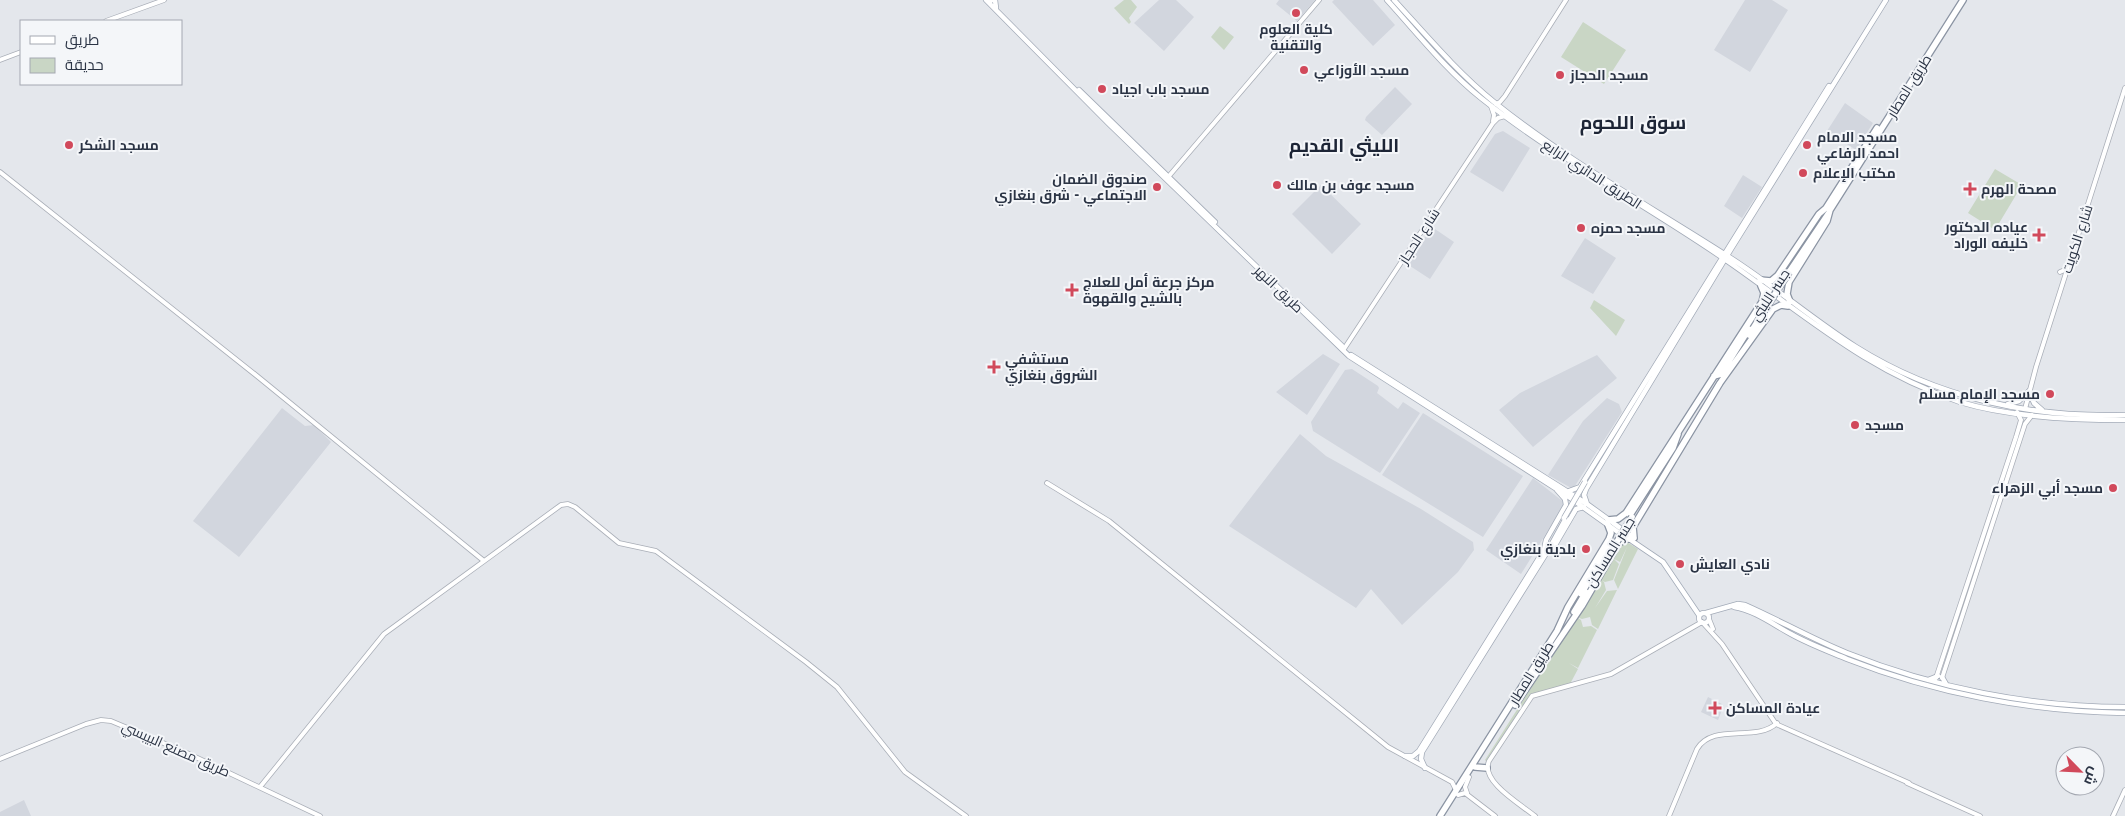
<svg xmlns="http://www.w3.org/2000/svg" width="2125" height="816" font-family="Quicksand,Cairo,sans-serif">
<style>
.built{fill:#d2d6de}
.green{fill:#c9d6c5}
.lines{fill:none;stroke-linecap:round;stroke-linejoin:round}
.secondary-casing{stroke:#a9aeb7;stroke-width:5.5}
.primary-casing{stroke:#a3abb8;stroke-width:6}
.highway-casing{stroke:#8b94a3;stroke-width:8}
.secondary{stroke:#fff;stroke-width:4}
.primary{stroke:#fff;stroke-width:4.5}
.highway{stroke:#fff;stroke-width:5.5}
.primary-bridge-casing{stroke:#a3abb8;stroke-width:6;stroke-linecap:butt}
.highway-bridge-casing{stroke:#8b94a3;stroke-width:8;stroke-linecap:butt}
.primary-bridge{stroke:#fff;stroke-width:4.5}
.highway-bridge{stroke:#fff;stroke-width:5.5}
.poi-dot{fill:#d1495b;stroke:#f4f6f9;stroke-width:2}
.labels{text-anchor:middle;stroke-width:4;stroke-linejoin:round;paint-order:stroke}
.poi-label{font-size:14px;font-weight:bold;fill:#2b3445;stroke:#f4f6f9;text-anchor:start}
.street-label{font-size:14px;fill:#2b3445;stroke:#f4f6f9}
.district-label{font-size:19px;font-weight:bold;fill:#1d2536;stroke:#f4f6f9}
</style>
<rect width="100%" height="100%" fill="#e4e7ec"/>
<!-- built -->
<path class="built" d="M 1159,0 L 1176,0 L 1194,17 L 1164,51 L 1134,23 Z
M 1279,0 L 1315,0 L 1297,21 L 1276,4 Z
M 1334,0 L 1373,0 L 1395,25 L 1373,46 L 1332,2 Z
M 1745,0 L 1772,0 L 1788,10 L 1750,72 L 1714,50 Z
M 1395,87 L 1412,104 L 1382,135 L 1365,120 L 1366,117 Z
M 1845,103 L 1873,123 L 1856,150 L 1827,131 Z
M 1503,131 L 1530,148 L 1503,192 L 1470,172 L 1495,134 Z
M 1743,175 L 1762,187 L 1742,218 L 1724,206 Z
M 1321,185 L 1361,224 L 1332,254 L 1292,214 Z
M 1432,227 L 1454,242 L 1430,279 L 1407,264 Z
M 1585,238 L 1616,258 L 1593,294 L 1561,276 Z
M 1323,354 L 1340,364 L 1307,415 L 1276,392 Z
M 1597,355 L 1617,378 L 1533,447 L 1499,410 L 1520,393 Z
M 1352,369 L 1378,386 L 1379,388 L 1377,393 L 1398,409 L 1403,402 L 1420,413 L 1380,473 L 1313,431 L 1311,422 L 1345,370 Z
M 1607,398 L 1619,404 L 1622,412 L 1573,489 L 1548,475 L 1583,421 Z
M 282,408 L 305,426 L 314,425 L 331,442 L 239,557 L 193,521 Z
M 1423,413 L 1523,476 L 1483,537 L 1382,475 Z
M 1300,434 L 1326,456 L 1421,509 L 1473,542 L 1474,550 L 1458,572 L 1402,625 L 1371,589 L 1356,608 L 1229,526 Z
M 1533,478 L 1565,503 L 1521,574 L 1486,550 Z
M 1708,697 L 1724,705 L 1718,720 L 1701,712 Z
M 24,800 L 31,816 L 0,816 L 0,812 Z"/>
<!-- green -->
<path class="green" d="M 1124,0 L 1131,0 L 1137,7 L 1129,18 L 1131,22 L 1129,24 L 1114,8 Z
M 1583,22 L 1626,50 L 1604,84 L 1561,57 Z
M 1220,26 L 1234,37 L 1224,50 L 1211,37 Z
M 1995,169 L 2022,185 L 1995,230 L 1968,213 Z
M 1594,300 L 1625,320 L 1616,336 L 1590,308 Z
M 1627,542 L 1638,549 L 1618,589 L 1614,580 L 1627,547 L 1620,562 L 1614,559 L 1619,564 L 1613,580 L 1605,582 L 1601,580 L 1604,582 L 1606,590 L 1595,608 L 1607,591 L 1617,590 L 1598,629 L 1592,625 L 1590,617 L 1582,619 L 1577,617 L 1581,620 L 1583,627 L 1591,626 L 1597,630 L 1578,668 L 1569,663 L 1578,669 L 1570,684 L 1531,694 L 1486,761 L 1485,760 L 1623,543 Z"/>
<g class="lines">
<defs>
<path id="secondary" d="M 991,1 L 992,0
M 106,21 L 164,0
M 0,60 L 21,52
M 1496,104 L 1500,102 L 1505,96 L 1566,0
M 1491,106 L 1494,115 L 1493,121
M 0,172 L 257,376 L 484,561
M 1169,176 L 1319,0
M 2060,272 L 2067,269
M 1344,349 L 1493,123 L 1498,118 L 1505,116
M 2025,409 L 2036,367 L 2125,88
M 1047,483 L 1109,521 L 1388,747 L 1452,782 L 1456,790
M 1709,619 L 1713,629
M 1703,623 L 1722,644 L 1776,724 L 1909,783
M 1936,678 L 2016,437 L 2021,420 L 2017,412
M 1942,678 L 2025,424 L 2032,415
M 0,759 L 86,724 L 101,720 L 111,721 L 187,753 L 320,816
M 1907,783 L 1980,816
M 260,787 L 384,634 L 561,505 L 568,504 L 575,507 L 619,543 L 656,551 L 806,662 L 837,687 L 905,772 L 966,816
M 1467,793 L 1465,787 L 1469,777
M 1458,795 L 1465,793 L 1495,816
M 1535,816 C 1520,804 1480,781 1489,761 L 1532,696 L 1611,674 L 1702,622
M 1669,816 L 1697,749 C 1713,722 1756,743 1777,723
M 2113,816 L 2125,790"/>
<path id="primary" d="M 986,0 L 1109,124 L 1349,356 L 1566,495 L 1622,535
M 995,0 L 996,8
M 1387,0 C 1417,33 1446,70 1481,98 C 1560,161 1651,207 1733,265 C 1810,319 1868,371 1960,402 C 2009,417 2074,420 2125,420
M 1394,0 C 1426,35 1457,72 1494,102 C 1567,161 1650,206 1729,257 C 1773,285 1812,319 1856,347 C 1937,398 2031,418 2125,415
M 1079,90 L 1215,222
M 1297,303 L 1342,346
M 1351,355 L 1587,504 L 1634,538
M 2029,391 L 2034,403 L 2042,410
M 2008,404 L 2019,401 L 2029,391
M 1569,491 L 1580,487 L 1829,86
M 1587,504 L 1584,495 L 1586,489 L 1731,249 L 1886,0
M 1629,539 L 1663,562 L 1699,615
M 1549,549 L 1566,518
M 1734,607 C 1754,610 1774,625 1791,634 C 1809,644 1828,651 1847,659 C 1933,693 2032,712 2125,713
M1699 618a5 5 0 1 1 10 0a5 5 0 1 1-10 0Z
M 1706,613 L 1738,604 L 1745,605 C 1779,620 1812,639 1847,653 C 1934,688 2032,707 2125,707
M 1942,677 L 1946,684
M 1928,680 L 1938,676
M 1405,756 L 1413,756 L 1419,751 L 1544,550 L 1546,540 L 1566,505 L 1565,499 L 1557,490
M 1425,768 L 1421,759 L 1422,752 L 1547,552 L 1555,545 L 1576,509 L 1584,507"/>
<path id="highway" d="M 1789,272 L 1828,214
M 1760,280 L 1771,281 L 1778,275 L 1819,214 L 1826,208 L 1877,128
M 1790,302 L 1787,294 L 1789,282 L 1827,221 L 1830,210 L 1963,0
M 1749,335 L 1762,314
M 1714,376 L 1721,374 L 1749,329
M 1630,515 L 1673,448 L 1678,434
M 1608,520 L 1618,519 L 1626,513 L 1762,302 L 1764,293 L 1761,286
M 1634,538 L 1633,527 L 1720,383 L 1773,309 L 1781,305 L 1788,306
M 1581,594 L 1612,543
M 1574,612 L 1586,592
M 1515,705 L 1582,606 L 1618,544 L 1625,539 L 1630,539
M 1475,767 L 1487,768
M 1440,816 L 1557,631 L 1568,607 L 1609,539 L 1611,533 L 1608,525"/>
</defs>
<!-- secondary casing -->
<use href="#secondary" class="secondary-casing"/>
<!-- primary casing -->
<use href="#primary" class="primary-casing"/>
<!-- highway casing -->
<use href="#highway" class="highway-casing"/>
<!-- secondary -->
<use href="#secondary" class="secondary"/>
<!-- primary -->
<use href="#primary" class="primary"/>
<!-- highway -->
<use href="#highway" class="highway"/>
<defs>
<path id="primary-bridge" d="M 1564,518 L 1585,482"/>
<path id="highway-bridge" d="M 1762,314 L 1789,272
M 1615,545 L 1632,517"/>
</defs>
<!-- primary-bridge casing -->
<use href="#primary-bridge" class="primary-bridge-casing"/>
<!-- highway-bridge casing -->
<use href="#highway-bridge" class="highway-bridge-casing"/>
<!-- primary-bridge -->
<use href="#primary-bridge" class="primary-bridge"/>
<!-- highway-bridge -->
<use href="#highway-bridge" class="highway-bridge"/>
</g>
<!-- markers -->
<g class="poi-dot">
<circle cx="1296" cy="13" r="5"/>
<circle cx="1304" cy="70" r="5"/>
<circle cx="1560" cy="75" r="5"/>
<circle cx="1102" cy="89" r="5"/>
<circle cx="69" cy="145" r="5"/>
<circle cx="1807" cy="145" r="5"/>
<circle cx="1803" cy="173" r="5"/>
<circle cx="1277" cy="185" r="5"/>
<circle cx="1157" cy="187" r="5"/>
<path d="M1967.5 181.5h5v5h5v5h-5v5h-5v-5h-5v-5h5z"/>
<circle cx="1581" cy="228" r="5"/>
<path d="M2036.5 227.5h5v5h5v5h-5v5h-5v-5h-5v-5h5z"/>
<path d="M1069.5 282.5h5v5h5v5h-5v5h-5v-5h-5v-5h5z"/>
<path d="M991.5 359.5h5v5h5v5h-5v5h-5v-5h-5v-5h5z"/>
<circle cx="2050" cy="394" r="5"/>
<circle cx="1855" cy="425" r="5"/>
<circle cx="2113" cy="488" r="5"/>
<circle cx="1586" cy="549" r="5"/>
<circle cx="1680" cy="564" r="5"/>
<path d="M1712.5 700.5h5v5h5v5h-5v5h-5v-5h-5v-5h5z"/>
</g>
<g class="labels">
<!-- poi labels -->
<g class="poi-label">
<text x="1296" y="34" text-anchor="middle">كلية العلوم<tspan x="1296" dy="16">والتقنية</tspan></text>
<text x="1314" y="75">مسجد الأوزاعي</text>
<text x="1570" y="80">مسجد الحجاز</text>
<text x="1112" y="94">مسجد باب اجياد</text>
<text x="1817" y="142">مسجد الامام<tspan x="1817" dy="16">احمد الرفاعي</tspan></text>
<text x="79" y="150">مسجد الشكر</text>
<text x="1813" y="178">مكتب الإعلام</text>
<text x="1147" y="184" text-anchor="end">صندوق الضمان<tspan x="1147" dy="16">الاجتماعي - شرق بنغازي</tspan></text>
<text x="1287" y="190">مسجد عوف بن مالك</text>
<text x="1981" y="194">مصحة الهرم</text>
<text x="2028" y="232" text-anchor="end">عياده الدكتور<tspan x="2028" dy="16">خليفه الوراد</tspan></text>
<text x="1591" y="233">مسجد حمزه</text>
<text x="1083" y="287">مركز جرعة أمل للعلاج<tspan x="1083" dy="16">بالشيح والقهوة</tspan></text>
<text x="1005" y="364">مستشفي<tspan x="1005" dy="16">الشروق بنغازي</tspan></text>
<text x="2040" y="399" text-anchor="end">مسجد الإمام مسلم</text>
<text x="1865" y="430">مسجد</text>
<text x="2103" y="493" text-anchor="end">مسجد أبي الزهراء</text>
<text x="1576" y="554" text-anchor="end">بلدية بنغازي</text>
<text x="1690" y="569">نادي العايش</text>
<text x="1726" y="713">عيادة المساكن</text>
</g>
<!-- street labels -->
<g class="street-label">
<text transform="translate(1909 86) rotate(-58)" y="5">طريق المطار</text>
<text transform="translate(1592 174) rotate(33)" y="5">الطريق الدائري الرابع</text>
<text transform="translate(1419 236) rotate(-57)" y="5">شارع الحجاز</text>
<text transform="translate(2077 239) rotate(-72)" y="5">شارع الكويت</text>
<text transform="translate(1279 289) rotate(44)" y="5">طريق النهر</text>
<text transform="translate(1770 295) rotate(-57)" y="5">جسر الليثي</text>
<text transform="translate(1610 552) rotate(-58)" y="5">جسر المساكن</text>
<text transform="translate(1531 673) rotate(-58)" y="5">طريق المطار</text>
<text transform="translate(176 749) rotate(24)" y="5">طريق مصنع البيبسي</text>
</g>
<!-- district labels -->
<g class="district-label">
<text x="1633" y="129">سوق اللحوم</text>
<text x="1344" y="152">الليثي القديم</text>
</g>
</g>
<!-- legend -->
<rect x="20" y="20" width="162" height="65" fill="#f4f6f9" stroke="#a4a8b1"/>
<rect x="30" y="36" width="25" height="8" fill="#ffffff" stroke="#a4a8b1"/>
<text x="65" y="45" font-size="15" fill="#2b3445">طريق</text>
<rect x="30" y="58" width="25" height="15" fill="#c9d6c5" stroke="#a4a8b1"/>
<text x="65" y="70" font-size="15" fill="#2b3445">حديقة</text>
<!-- north arrow -->
<g transform="translate(2080 771) rotate(114)"><circle r="24" fill="#f4f6f9" stroke="#a4a8b1"/>
<path d="M0-4L9 19L0 12L-9 19Z" fill="#d1495b"/>
<text y="-8" font-size="14" font-weight="bold" text-anchor="middle" fill="#2b3445">ش</text>
</g>
</svg>
